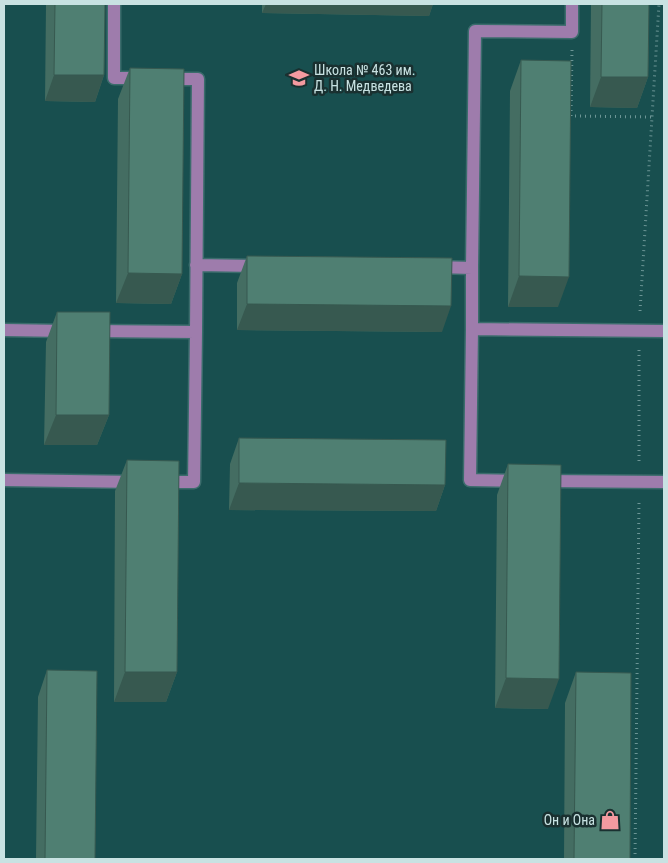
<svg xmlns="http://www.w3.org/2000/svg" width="668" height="863" font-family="'Roboto Condensed',sans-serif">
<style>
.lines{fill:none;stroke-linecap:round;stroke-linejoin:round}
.minor-casing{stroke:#3b6c6c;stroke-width:15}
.path{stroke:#6c9595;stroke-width:3;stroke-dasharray:1 4;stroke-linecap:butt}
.minor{stroke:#9e7cac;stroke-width:12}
.wall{fill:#446d62}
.shaded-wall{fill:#375950}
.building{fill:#4f7f72;stroke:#375950}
.labels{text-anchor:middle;stroke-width:5;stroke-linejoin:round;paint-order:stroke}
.poi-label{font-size:14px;fill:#c8e2e2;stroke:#1a3030;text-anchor:start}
</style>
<rect width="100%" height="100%" fill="#184f4f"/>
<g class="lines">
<defs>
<path id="minor" d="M 114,4 L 114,78 L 141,78
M 196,265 L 259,266
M 436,267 L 472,268 L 472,329 L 664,331
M 472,268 L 475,31 L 572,32 L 572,4
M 472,329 L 470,480 L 519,481
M 4,330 L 66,331
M 94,331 L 196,332 L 198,79 L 168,79
M 4,480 L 136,482
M 544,481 L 664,482
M 164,482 L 194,482 L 196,332"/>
</defs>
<!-- minor casing -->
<use href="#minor" class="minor-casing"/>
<!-- path -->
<path class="path" d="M 572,50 L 571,116 L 652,117
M 640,311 L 659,4
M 639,350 L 639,464
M 635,859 L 639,500"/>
<!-- minor -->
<use href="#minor" class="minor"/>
</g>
<!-- wall -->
<path class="wall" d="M 46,4 L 105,4 L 104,75 L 95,102 L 45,101 Z
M 262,4 L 433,4 L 429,16 L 262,13 Z
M 591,4 L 649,4 L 648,77 L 637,108 L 590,107 Z
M 521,60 L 558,307 L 508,307 L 510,91 Z
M 130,68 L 182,274 L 171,304 L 116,303 L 118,99 Z
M 247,256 L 442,332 L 237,330 L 237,283 Z
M 57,312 L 109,415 L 97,445 L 44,445 L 46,342 Z
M 239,438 L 445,485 L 436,511 L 229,510 L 230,464 Z
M 127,460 L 177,672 L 166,702 L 114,702 L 115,491 Z
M 508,464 L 548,709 L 495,708 L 497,495 Z
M 47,670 L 95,859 L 36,859 L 38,697 Z
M 576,672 L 630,859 L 564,859 L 565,703 Z"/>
<!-- shaded-wall -->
<path class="shaded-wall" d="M 266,4 L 433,4 L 429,16 L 262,13 Z
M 54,75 L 104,75 L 95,102 L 45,101 Z
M 601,77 L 648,77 L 637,108 L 590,107 Z
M 128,273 L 182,274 L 171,304 L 116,303 Z
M 519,276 L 569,277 L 558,307 L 508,307 Z
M 247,304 L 451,306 L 442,332 L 237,330 Z
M 56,415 L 109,415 L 97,445 L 44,445 Z
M 239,483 L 445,485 L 436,511 L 229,510 Z
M 125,672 L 177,672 L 166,702 L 114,702 Z
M 506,678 L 559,679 L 548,709 L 495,708 Z"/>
<!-- building -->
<path class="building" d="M 55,4 L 105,4 L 104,75 L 54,75 Z
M 602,4 L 649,4 L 648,77 L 601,77 Z
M 521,60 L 571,61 L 569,277 L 519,276 Z
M 130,68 L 184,69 L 182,274 L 128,273 Z
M 247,256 L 452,258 L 451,306 L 247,304 Z
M 57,312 L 110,312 L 109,415 L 56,415 Z
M 239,438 L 446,440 L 445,485 L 239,483 Z
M 127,460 L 179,461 L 177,672 L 125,672 Z
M 508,464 L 561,465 L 559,679 L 506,678 Z
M 47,670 L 97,671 L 95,859 L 45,859 Z
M 576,672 L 631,673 L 630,859 L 574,859 Z"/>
<!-- icons -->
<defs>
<symbol id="school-bare" viewBox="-9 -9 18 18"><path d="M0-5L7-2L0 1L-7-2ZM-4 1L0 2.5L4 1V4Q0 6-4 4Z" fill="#f49aa0" stroke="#1a3030" stroke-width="2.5" paint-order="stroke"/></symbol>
<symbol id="shop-bare" viewBox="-9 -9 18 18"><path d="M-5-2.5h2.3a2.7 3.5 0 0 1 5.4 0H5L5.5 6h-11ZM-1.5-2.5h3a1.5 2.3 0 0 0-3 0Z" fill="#f49aa0" stroke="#1a3030" stroke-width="2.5" paint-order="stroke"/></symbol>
</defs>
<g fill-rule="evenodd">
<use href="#school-bare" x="285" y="64" width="28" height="28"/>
<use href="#shop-bare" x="596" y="806" width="28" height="28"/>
</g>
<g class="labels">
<!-- poi labels -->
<g class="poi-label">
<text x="314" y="75">Школа № 463 им.<tspan x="314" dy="16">Д. Н. Медведева</tspan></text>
<text x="595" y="825" text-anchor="end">Он и Она</text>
</g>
</g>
<!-- border -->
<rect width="668" height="863" fill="none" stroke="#c8e2e2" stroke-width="10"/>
</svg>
